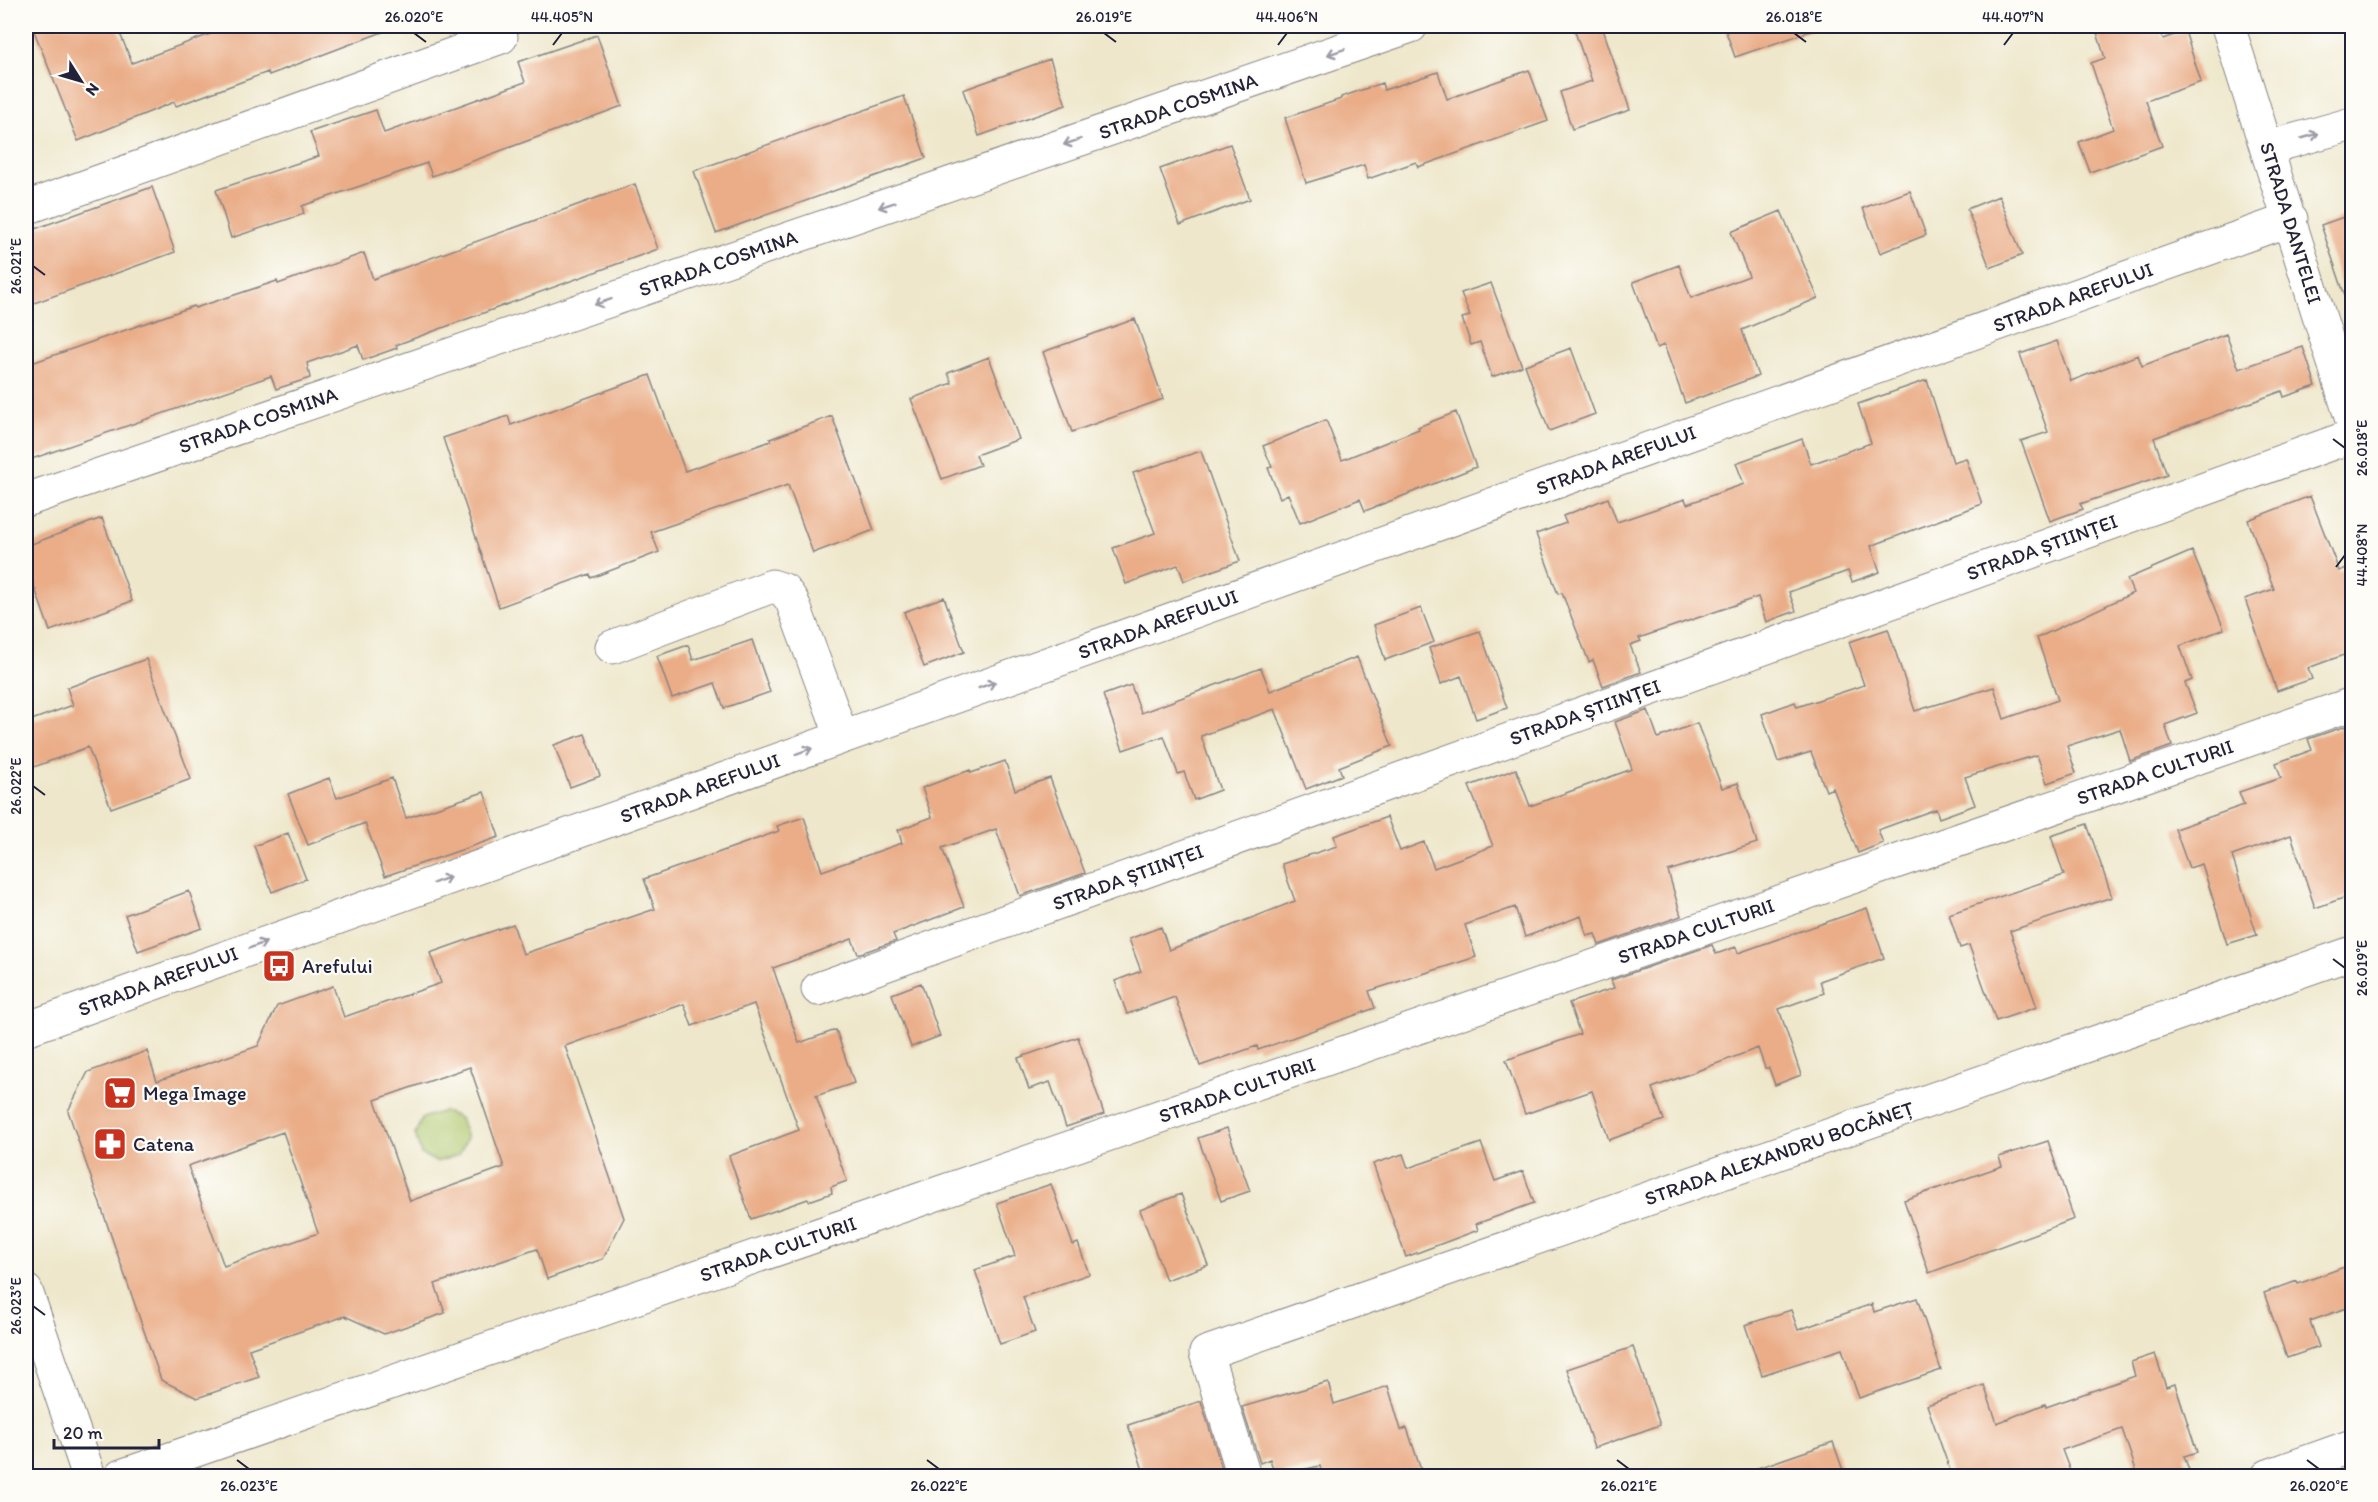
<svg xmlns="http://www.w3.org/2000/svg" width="2378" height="1502" font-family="Itim,sans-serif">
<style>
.green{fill:#afc86e;stroke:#687554;stroke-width:1.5}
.building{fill:#eaad88;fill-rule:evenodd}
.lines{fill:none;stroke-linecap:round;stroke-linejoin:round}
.minor-casing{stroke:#888483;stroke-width:35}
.minor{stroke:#fff;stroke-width:33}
.oneway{stroke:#9c9ca7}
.ticks{fill:none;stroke:#22223b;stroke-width:2}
.labels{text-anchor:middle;stroke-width:4.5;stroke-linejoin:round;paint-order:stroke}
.street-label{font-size:20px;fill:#22223b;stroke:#fdfcf7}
.poi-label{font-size:20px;fill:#22223b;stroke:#fdfcf7;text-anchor:start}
.neatline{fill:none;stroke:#22223b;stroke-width:2}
.ticks-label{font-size:15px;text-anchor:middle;fill:#22223b}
</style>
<rect width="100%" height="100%" fill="#fdfcf7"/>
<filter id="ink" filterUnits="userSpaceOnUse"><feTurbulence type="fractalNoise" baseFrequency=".0167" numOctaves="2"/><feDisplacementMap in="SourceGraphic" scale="12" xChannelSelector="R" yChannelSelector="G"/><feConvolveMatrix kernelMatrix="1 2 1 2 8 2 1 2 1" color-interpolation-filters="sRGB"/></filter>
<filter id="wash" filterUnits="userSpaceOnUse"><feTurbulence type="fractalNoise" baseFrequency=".008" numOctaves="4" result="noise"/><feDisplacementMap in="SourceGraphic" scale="24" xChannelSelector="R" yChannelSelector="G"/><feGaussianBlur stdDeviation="1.35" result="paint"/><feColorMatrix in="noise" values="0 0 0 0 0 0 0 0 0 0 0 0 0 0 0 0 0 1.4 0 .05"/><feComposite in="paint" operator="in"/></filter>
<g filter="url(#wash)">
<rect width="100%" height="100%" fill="#eee7cb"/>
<!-- green -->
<path class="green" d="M 444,1111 L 460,1118 L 467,1138 L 459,1155 L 436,1162 L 421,1154 L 415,1134 L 422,1118 Z"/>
<g id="blocks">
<!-- building -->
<path class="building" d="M 32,26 L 117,26 L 132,63 L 232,26 L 392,26 L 393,28 L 269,75 L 268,72 L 176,106 L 174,102 L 78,141 Z
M 1573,26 L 1602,26 L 1630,110 L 1572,129 L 1560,92 L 1592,81 Z
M 1724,26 L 1814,26 L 1814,30 L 1735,57 Z
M 2095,26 L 2158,26 L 2163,39 L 2185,31 L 2201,82 L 2146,101 L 2162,146 L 2090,172 L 2079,142 L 2113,129 L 2091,63 L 2105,58 Z
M 597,35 L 622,106 L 432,176 L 427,163 L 302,206 L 304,214 L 231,238 L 216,190 L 319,156 L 310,132 L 376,110 L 384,133 L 525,82 L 518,62 Z
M 1050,59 L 1066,105 L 979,136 L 963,90 Z
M 1529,70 L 1548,121 L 1418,167 L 1416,162 L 1368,179 L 1364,165 L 1306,183 L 1285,118 L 1341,99 L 1341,97 L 1382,83 L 1384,90 L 1438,72 L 1447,99 Z
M 904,96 L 926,158 L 716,233 L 694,171 Z
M 1230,144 L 1250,199 L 1180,225 L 1160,169 Z
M 635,184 L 658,249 L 396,345 L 397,348 L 363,360 L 358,345 L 307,363 L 310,378 L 276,389 L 271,376 L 26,461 L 26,365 L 194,306 L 195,308 L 277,281 L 278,284 L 364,253 L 373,279 Z
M 152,187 L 175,252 L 26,306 L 26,232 Z
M 1910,191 L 1926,235 L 1880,253 L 1863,208 Z
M 1999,196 L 2022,255 L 1990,268 L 1967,209 Z
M 1781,211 L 1818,298 L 1742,330 L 1758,376 L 1685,403 L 1664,345 L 1657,348 L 1633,282 L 1679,265 L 1691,298 L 1749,276 L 1731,232 Z
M 2352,214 L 2352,304 L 2348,305 L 2321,225 Z
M 1491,283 L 1522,366 L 1492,377 L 1480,342 L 1471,345 L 1462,318 L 1470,316 L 1461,293 Z
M 1135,319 L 1163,399 L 1072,432 L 1043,352 Z
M 2226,334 L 2239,369 L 2303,347 L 2316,386 L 2284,397 L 2282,391 L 2154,438 L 2167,475 L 2080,504 L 2083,509 L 2050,521 L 2021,441 L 2048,432 L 2020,354 L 2057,341 L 2071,381 L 2138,355 L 2142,366 Z
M 1571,348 L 1595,414 L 1549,431 L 1525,365 Z
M 989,357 L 1019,439 L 976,455 L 980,465 L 942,479 L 911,399 L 952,383 L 948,373 Z
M 650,375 L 685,471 L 771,441 L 770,439 L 832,416 L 874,530 L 813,553 L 788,485 L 651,532 L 659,552 L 591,578 L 590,574 L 499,607 L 443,438 L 508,416 L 511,425 Z
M 1927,380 L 1953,462 L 1966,458 L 1982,504 L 1871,546 L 1880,572 L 1852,582 L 1848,571 L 1789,592 L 1796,611 L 1766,622 L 1758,597 L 1639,638 L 1641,641 L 1630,645 L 1641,672 L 1603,686 L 1593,660 L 1589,662 L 1562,593 L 1558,594 L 1536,534 L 1566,523 L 1563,516 L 1608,498 L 1617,522 L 1685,499 L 1687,504 L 1744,484 L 1736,463 L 1802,439 L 1811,464 L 1871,443 L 1858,404 Z
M 1456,412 L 1476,467 L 1365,511 L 1360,499 L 1300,523 L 1288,494 L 1280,498 L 1268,468 L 1272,467 L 1263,446 L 1326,420 L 1342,460 L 1419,429 L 1418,427 Z
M 1201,451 L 1240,561 L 1184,581 L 1178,565 L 1126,584 L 1113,548 L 1155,533 L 1133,473 Z
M 2310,496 L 2339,571 L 2352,566 L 2352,652 L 2308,668 L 2312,679 L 2277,691 L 2245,599 L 2274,589 L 2248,520 Z
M 102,518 L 132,601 L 50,631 L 26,563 L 26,546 Z
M 2192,551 L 2224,629 L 2180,646 L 2192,680 L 2185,683 L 2197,713 L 2165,725 L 2172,746 L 2130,761 L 2120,729 L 2067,746 L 2076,773 L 2047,783 L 2037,755 L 1965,777 L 1975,805 L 1939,818 L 1936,809 L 1878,830 L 1883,843 L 1858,853 L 1833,788 L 1826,791 L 1811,752 L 1778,762 L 1762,714 L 1795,702 L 1797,707 L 1864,685 L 1849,642 L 1888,629 L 1915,711 L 1994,687 L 2004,719 L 2058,700 L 2037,638 L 2133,593 L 2127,579 Z
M 944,597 L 964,652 L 924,667 L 904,612 Z
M 1421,608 L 1434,642 L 1385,660 L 1374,625 Z
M 1480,631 L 1507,708 L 1476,719 L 1461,676 L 1441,684 L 1429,648 Z
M 752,640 L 770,692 L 724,708 L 715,683 L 672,698 L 657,656 L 688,645 L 693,660 Z
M 1357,657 L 1392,746 L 1339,767 L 1342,775 L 1306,789 L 1275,709 L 1201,736 L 1220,790 L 1194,800 L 1184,772 L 1178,774 L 1164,736 L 1123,750 L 1103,695 L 1131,685 L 1141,713 L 1261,668 L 1270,691 Z
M 146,659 L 191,779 L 111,808 L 88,747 L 26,770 L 26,722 L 73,705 L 67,688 Z
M 1648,710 L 1658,738 L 1697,723 L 1722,788 L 1738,783 L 1757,843 L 1668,871 L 1681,916 L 1599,945 L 1595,934 L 1587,936 L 1581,916 L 1525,937 L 1515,907 L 1465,925 L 1476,957 L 1369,991 L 1375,1008 L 1258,1050 L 1257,1046 L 1200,1066 L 1175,997 L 1127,1014 L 1115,981 L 1141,971 L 1129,939 L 1161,927 L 1169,950 L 1295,901 L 1282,864 L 1337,846 L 1334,836 L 1387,817 L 1400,851 L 1424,842 L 1434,868 L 1493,846 L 1469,786 L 1516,769 L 1530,806 L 1632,769 L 1615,722 Z
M 2352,724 L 2352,895 L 2315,908 L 2291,835 L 2232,856 L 2257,935 L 2227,944 L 2202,864 L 2189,868 L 2175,829 L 2244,805 L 2239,792 L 2281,778 L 2276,763 L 2312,750 L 2308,739 Z
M 585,734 L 600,776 L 570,787 L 554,745 Z
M 1005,761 L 1015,790 L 1050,778 L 1085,873 L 1020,896 L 996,829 L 942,848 L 964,907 L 893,934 L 896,941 L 858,954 L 852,939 L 773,968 L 799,1043 L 836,1030 L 854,1083 L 816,1096 L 847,1181 L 831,1187 L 832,1193 L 809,1201 L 808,1199 L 751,1219 L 729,1156 L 799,1130 L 754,1004 L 692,1026 L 684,1004 L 565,1046 L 624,1218 L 603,1259 L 547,1279 L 537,1249 L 435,1284 L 445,1313 L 384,1334 L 345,1316 L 249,1349 L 259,1377 L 197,1398 L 161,1380 L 68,1111 L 88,1072 L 147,1051 L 157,1081 L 258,1046 L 277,1006 L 333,986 L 344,1017 L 441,983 L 430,953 L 513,924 L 523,954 L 655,909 L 644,879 L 779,831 L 777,826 L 804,817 L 822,871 L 902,843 L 898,830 L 932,817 L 922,788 L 970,770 L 971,773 ZM 470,1067 L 504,1167 L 410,1201 L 375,1100 ZM 283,1132 L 318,1233 L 224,1266 L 188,1166 Z
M 329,778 L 337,798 L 392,778 L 406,818 L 484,792 L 499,837 L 385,876 L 365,823 L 308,845 L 288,794 Z
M 2087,824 L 2112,897 L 2010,931 L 2037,1007 L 1996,1021 L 1969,945 L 1960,948 L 1949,914 L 2064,875 L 2051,836 Z
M 288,833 L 306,879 L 272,892 L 254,846 Z
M 189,891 L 202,928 L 138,951 L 125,915 Z
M 1867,908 L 1884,958 L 1820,981 L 1824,993 L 1779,1009 L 1801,1075 L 1775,1085 L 1769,1068 L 1765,1068 L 1758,1048 L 1652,1088 L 1664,1120 L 1609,1140 L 1592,1091 L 1525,1114 L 1506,1060 L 1580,1034 L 1569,1003 L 1614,988 L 1611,980 L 1712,945 L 1716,954 L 1736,947 L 1738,953 Z
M 921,983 L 940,1036 L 911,1047 L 892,994 Z
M 1078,1037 L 1104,1114 L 1066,1127 L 1050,1082 L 1029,1089 L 1018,1058 Z
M 1227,1128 L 1250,1191 L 1221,1201 L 1198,1138 Z
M 2048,1141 L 2074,1219 L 1929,1273 L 1904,1200 L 2002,1166 L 1999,1157 Z
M 1481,1143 L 1495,1181 L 1523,1171 L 1534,1203 L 1476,1224 L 1478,1230 L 1406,1257 L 1373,1164 L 1403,1154 L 1408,1168 Z
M 1051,1184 L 1073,1245 L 1078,1243 L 1089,1274 L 1023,1297 L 1035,1332 L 1000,1344 L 975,1270 L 1015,1256 L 997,1203 Z
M 1181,1194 L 1208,1265 L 1166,1280 L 1140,1210 Z
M 2352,1264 L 2352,1306 L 2310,1321 L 2319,1347 L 2287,1358 L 2264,1293 L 2297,1281 L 2298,1284 Z
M 1917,1298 L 1941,1370 L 1859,1398 L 1842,1349 L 1762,1375 L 1745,1325 L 1791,1310 L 1798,1330 L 1872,1304 L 1874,1312 Z
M 1633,1347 L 1660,1425 L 1594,1448 L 1567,1369 Z
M 2155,1354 L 2166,1387 L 2175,1384 L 2197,1452 L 2184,1456 L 2189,1470 L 2169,1476 L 2138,1476 L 2122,1429 L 2062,1450 L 2072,1476 L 1952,1476 L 1927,1405 L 1984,1385 L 1997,1423 L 2045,1404 L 2046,1407 L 2135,1376 L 2131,1362 Z
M 1328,1382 L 1334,1404 L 1388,1386 L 1401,1430 L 1407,1428 L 1423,1476 L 1322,1476 L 1320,1466 L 1275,1476 L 1270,1459 L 1260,1463 L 1242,1407 Z
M 1201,1401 L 1224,1475 L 1218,1476 L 1145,1476 L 1128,1425 Z
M 1833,1442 L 1845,1476 L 1746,1476 L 1746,1472 Z"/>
</g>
</g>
<g filter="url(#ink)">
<use href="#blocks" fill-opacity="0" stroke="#888483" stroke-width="1.5"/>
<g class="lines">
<defs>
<path id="minor" d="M 2228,26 L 2352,420
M 2267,148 L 2352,124
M 26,208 L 501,37
M 26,500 L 1411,26
M 612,647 L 772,586 L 784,590 L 792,601 L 842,737
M 818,989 L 2352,436
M 26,1029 L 2291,219
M 26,1291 L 89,1476
M 121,1476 L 2352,704
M 1244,1476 L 1206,1353 L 2352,953
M 2268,1476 L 2352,1446"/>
</defs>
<!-- minor casing -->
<use href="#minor" class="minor-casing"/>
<!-- minor -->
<use href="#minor" class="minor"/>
</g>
<!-- one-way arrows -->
<defs><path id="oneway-shaft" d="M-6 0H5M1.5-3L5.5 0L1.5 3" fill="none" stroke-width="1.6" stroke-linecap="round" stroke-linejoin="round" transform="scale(1.5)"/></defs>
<g class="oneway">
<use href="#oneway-shaft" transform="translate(1336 52) rotate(161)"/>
<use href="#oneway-shaft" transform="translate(2310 136) rotate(-16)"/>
<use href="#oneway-shaft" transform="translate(1072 142) rotate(161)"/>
<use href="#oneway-shaft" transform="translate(887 205) rotate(161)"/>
<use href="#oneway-shaft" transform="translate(603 302) rotate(161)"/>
<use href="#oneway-shaft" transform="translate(987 685) rotate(-20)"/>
<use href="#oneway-shaft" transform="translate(804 751) rotate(-20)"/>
<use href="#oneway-shaft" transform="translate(442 880) rotate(-20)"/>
<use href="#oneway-shaft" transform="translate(258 945) rotate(-20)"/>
</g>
</g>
<!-- ticks -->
<path class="ticks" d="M 414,33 L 426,42M 1104,33 L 1116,42M 1794,33 L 1806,42M 553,45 L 562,33M 1278,45 L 1287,33M 2004,45 L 2013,33M 33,266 L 45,275M 2333,439 L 2345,448M 2336,567 L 2345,555M 33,786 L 45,795M 2333,959 L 2345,968M 33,1306 L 45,1315M 237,1460 L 249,1469M 927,1460 L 939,1469M 1617,1460 L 1629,1469M 2307,1460 L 2319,1469"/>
<!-- icons -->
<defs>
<symbol id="bus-square" viewBox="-11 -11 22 22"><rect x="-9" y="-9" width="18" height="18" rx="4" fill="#c8321e" stroke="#fdfcf7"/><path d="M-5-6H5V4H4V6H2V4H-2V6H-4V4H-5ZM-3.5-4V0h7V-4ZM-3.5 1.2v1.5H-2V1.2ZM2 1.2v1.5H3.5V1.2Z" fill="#fff"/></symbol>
<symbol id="supermarket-square" viewBox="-11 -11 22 22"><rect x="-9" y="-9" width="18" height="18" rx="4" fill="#c8321e" stroke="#fdfcf7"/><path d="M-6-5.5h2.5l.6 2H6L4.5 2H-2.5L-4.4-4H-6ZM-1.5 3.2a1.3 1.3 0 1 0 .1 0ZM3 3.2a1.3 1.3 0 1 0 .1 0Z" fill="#fff"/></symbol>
<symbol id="pharmacy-square" viewBox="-11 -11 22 22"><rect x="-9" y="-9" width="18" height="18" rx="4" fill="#c8321e" stroke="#fdfcf7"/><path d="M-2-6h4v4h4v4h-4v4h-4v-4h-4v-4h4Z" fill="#fff"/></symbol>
</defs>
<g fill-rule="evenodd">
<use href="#bus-square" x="260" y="947" width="38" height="38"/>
<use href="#supermarket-square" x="101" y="1074" width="38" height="38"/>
<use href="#pharmacy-square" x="91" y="1125" width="38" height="38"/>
</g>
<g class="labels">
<!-- street labels -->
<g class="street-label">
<text transform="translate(1178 106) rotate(-19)" y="7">STRADA COSMINA</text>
<text transform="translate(2291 223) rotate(73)" y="7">STRADA DANTELEI</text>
<text transform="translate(718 263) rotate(-19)" y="7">STRADA COSMINA</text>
<text transform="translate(2073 297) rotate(-20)" y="7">STRADA AREFULUI</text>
<text transform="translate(258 420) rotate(-19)" y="7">STRADA COSMINA</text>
<text transform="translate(1616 460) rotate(-20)" y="7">STRADA AREFULUI</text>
<text transform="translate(2042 547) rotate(-20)" y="7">STRADA ȘTIINȚEI</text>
<text transform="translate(1158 624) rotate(-20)" y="7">STRADA AREFULUI</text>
<text transform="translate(1585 712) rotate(-20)" y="7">STRADA ȘTIINȚEI</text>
<text transform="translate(2155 772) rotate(-19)" y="7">STRADA CULTURII</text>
<text transform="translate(700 788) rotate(-20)" y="7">STRADA AREFULUI</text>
<text transform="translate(1128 877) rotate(-20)" y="7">STRADA ȘTIINȚEI</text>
<text transform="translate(1696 931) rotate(-19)" y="7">STRADA CULTURII</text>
<text transform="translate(158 981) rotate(-20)" y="7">STRADA AREFULUI</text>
<text transform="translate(1237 1090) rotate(-19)" y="7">STRADA CULTURII</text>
<text transform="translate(1779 1153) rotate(-19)" y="7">STRADA ALEXANDRU BOCĂNEȚ</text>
<text transform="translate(778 1249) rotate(-19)" y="7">STRADA CULTURII</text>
</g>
<!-- poi labels -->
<g class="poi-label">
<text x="302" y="973">Arefului</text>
<text x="143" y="1100">Mega Image</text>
<text x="133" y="1151">Catena</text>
</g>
</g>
<!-- margin -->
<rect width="2378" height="1502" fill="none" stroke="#fdfcf7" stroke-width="66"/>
<!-- north arrow -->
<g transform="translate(81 81) rotate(127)" stroke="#fdfcf7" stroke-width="4.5" paint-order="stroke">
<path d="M0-4.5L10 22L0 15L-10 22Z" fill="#22223b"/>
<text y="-9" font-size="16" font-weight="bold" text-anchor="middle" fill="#22223b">N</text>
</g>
<!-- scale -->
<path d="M54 1439v9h105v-9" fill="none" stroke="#22223b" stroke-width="3"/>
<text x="63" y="1439" font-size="18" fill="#22223b" stroke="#fdfcf7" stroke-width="4.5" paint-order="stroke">20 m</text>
<rect x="33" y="33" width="2312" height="1436" class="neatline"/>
<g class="ticks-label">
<text x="414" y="22">26.020°E</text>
<text x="562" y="22">44.405°N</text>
<text x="1104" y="22">26.019°E</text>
<text x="1287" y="22">44.406°N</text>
<text x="1794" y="22">26.018°E</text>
<text x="2013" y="22">44.407°N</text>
<text transform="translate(16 266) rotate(-90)" y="5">26.021°E</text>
<text transform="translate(2362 448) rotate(-90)" y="5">26.018°E</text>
<text transform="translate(2362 555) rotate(-90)" y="5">44.408°N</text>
<text transform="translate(16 786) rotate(-90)" y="5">26.022°E</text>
<text transform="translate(2362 968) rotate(-90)" y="5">26.019°E</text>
<text transform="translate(16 1306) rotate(-90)" y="5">26.023°E</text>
<text x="249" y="1491">26.023°E</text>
<text x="939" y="1491">26.022°E</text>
<text x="1629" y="1491">26.021°E</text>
<text x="2319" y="1491">26.020°E</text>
</g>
</svg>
